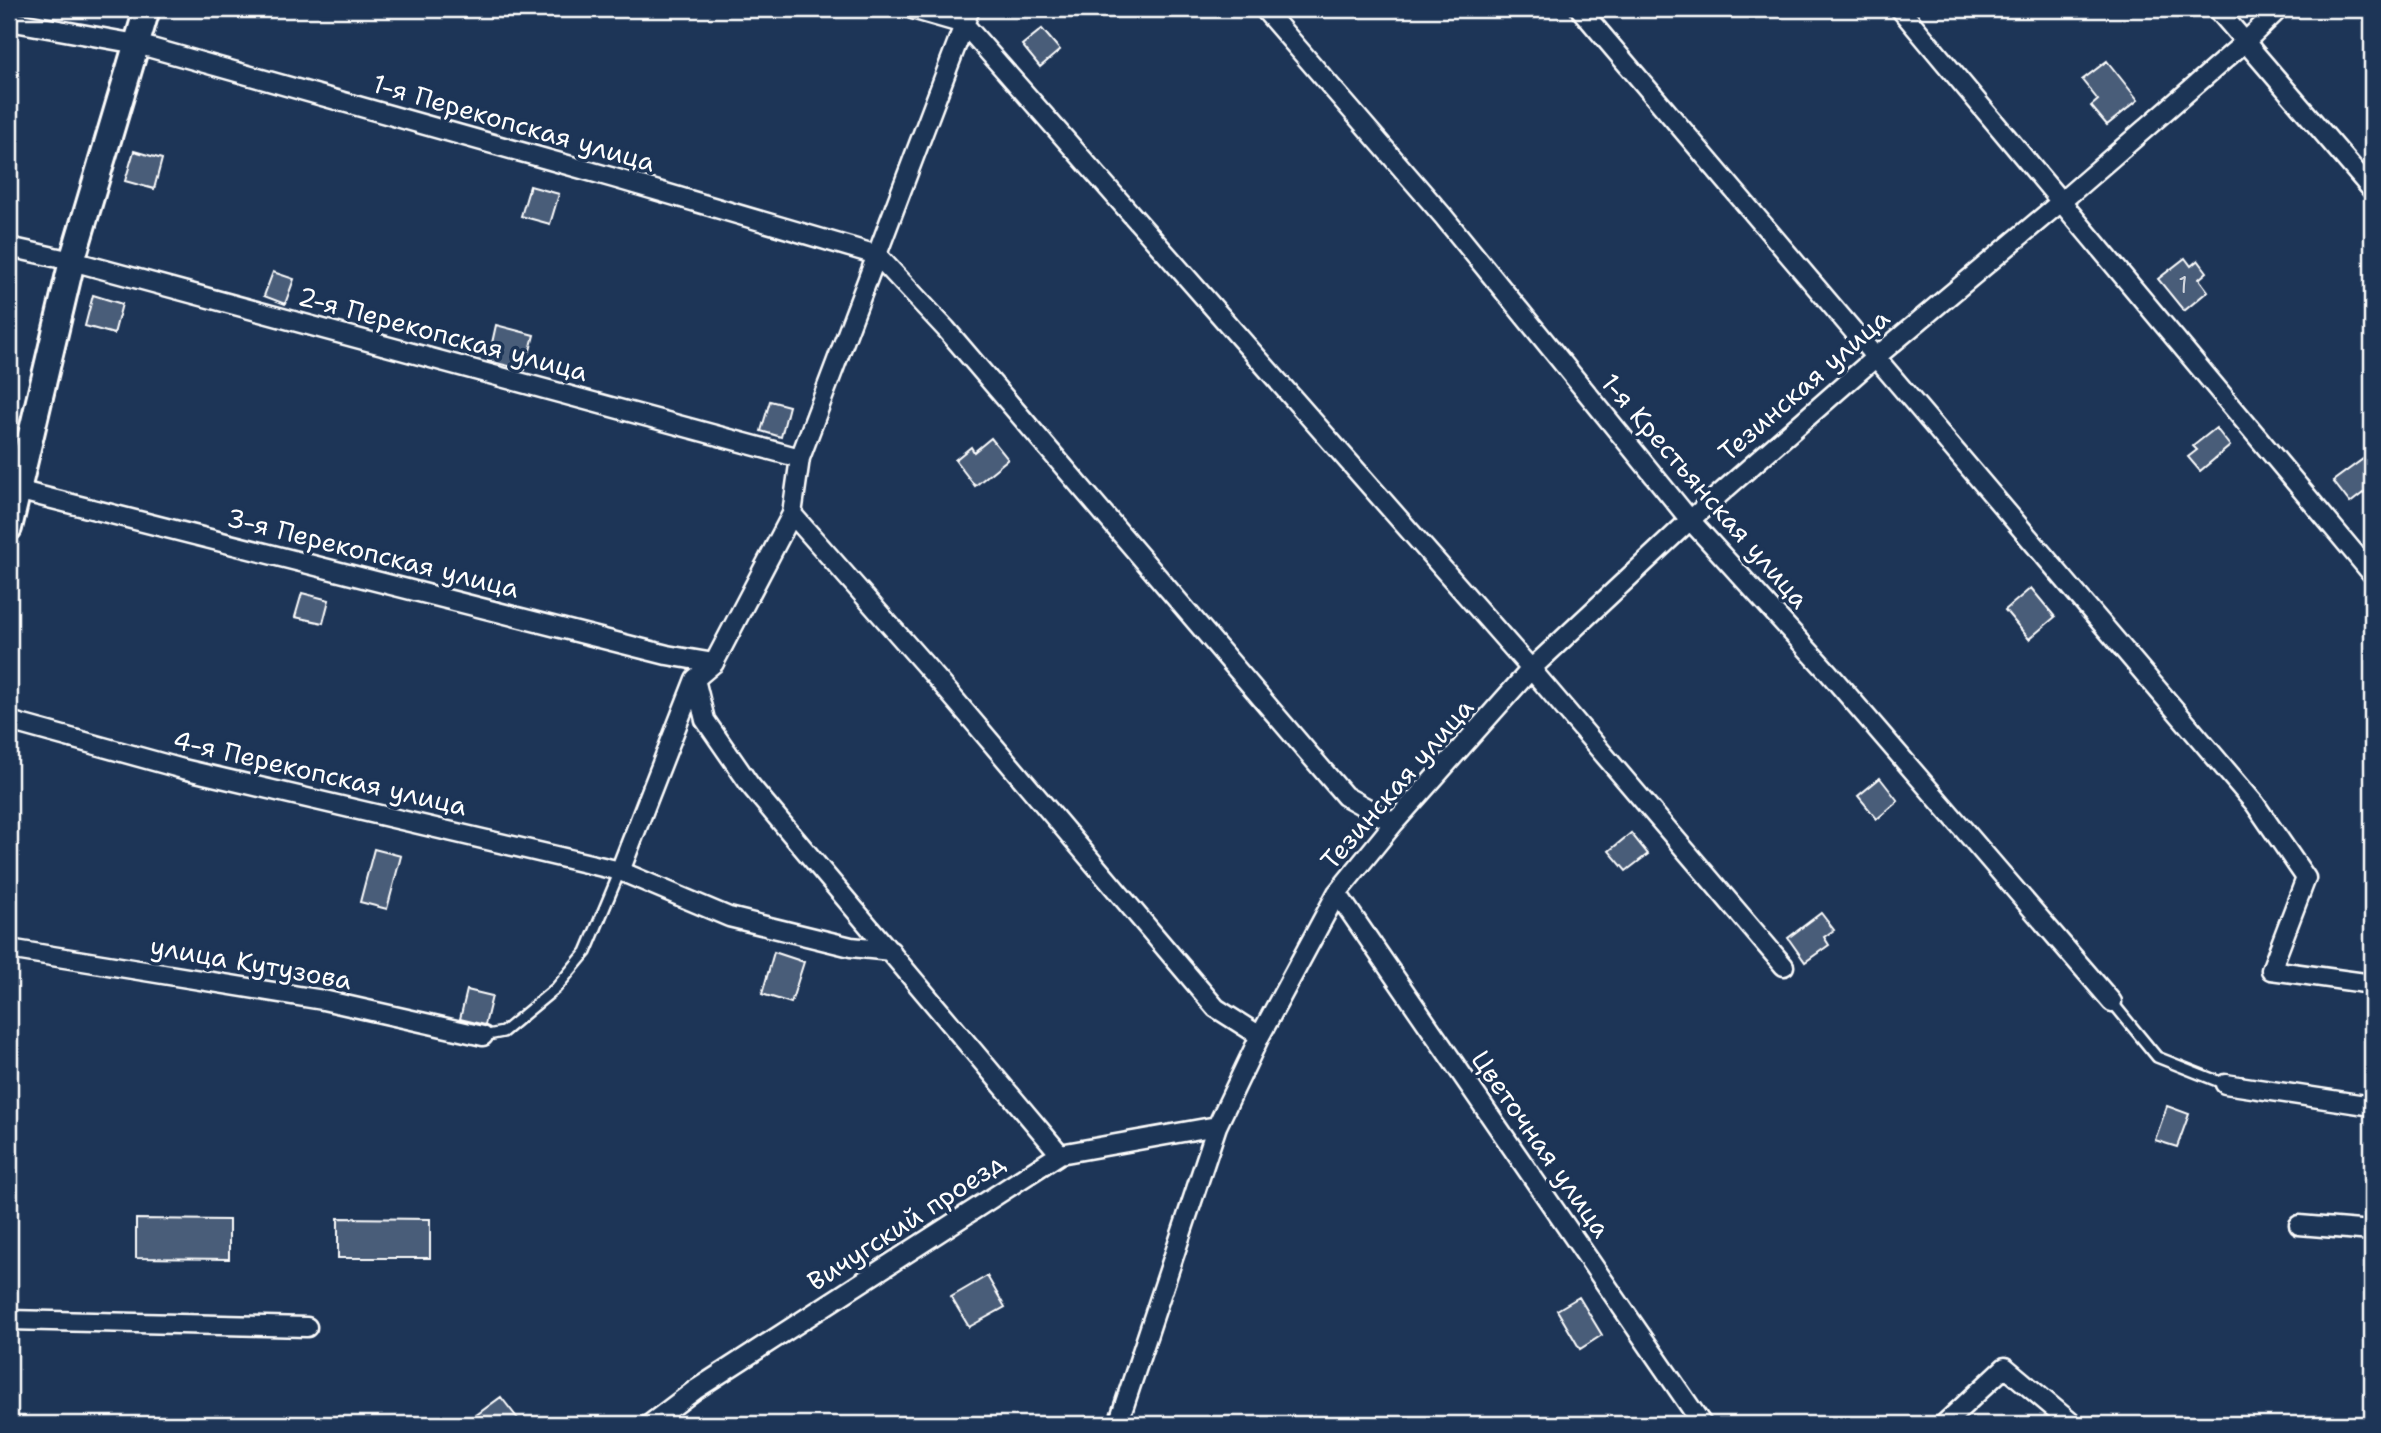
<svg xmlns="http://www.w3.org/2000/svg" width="2381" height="1433" font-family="'Shantell Sans',sans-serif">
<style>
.building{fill:#4a5d79;stroke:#fff;stroke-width:2}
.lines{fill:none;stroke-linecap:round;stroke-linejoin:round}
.lane-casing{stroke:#fff;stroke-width:14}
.street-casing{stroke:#fff;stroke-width:23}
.secondary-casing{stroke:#fff;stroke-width:30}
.lane{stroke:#1d3557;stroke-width:9}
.street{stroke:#1d3557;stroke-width:18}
.secondary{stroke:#1d3557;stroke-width:24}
.labels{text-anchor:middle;stroke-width:7;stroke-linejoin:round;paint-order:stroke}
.number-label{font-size:23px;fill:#d2d6de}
.street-label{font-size:26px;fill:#fff;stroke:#1d3557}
</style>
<rect width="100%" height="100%" fill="#1d3557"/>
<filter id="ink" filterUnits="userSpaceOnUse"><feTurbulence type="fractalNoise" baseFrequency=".0143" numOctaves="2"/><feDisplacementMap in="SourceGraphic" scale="14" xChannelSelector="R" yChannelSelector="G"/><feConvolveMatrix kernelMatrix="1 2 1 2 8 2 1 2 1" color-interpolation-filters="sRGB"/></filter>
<g filter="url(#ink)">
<!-- building -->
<path class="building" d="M 1042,29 L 1060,50 L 1040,67 L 1022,45 Z
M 2107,61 L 2138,100 L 2107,125 L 2091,106 L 2098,100 L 2082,80 Z
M 134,151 L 162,159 L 154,189 L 125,181 Z
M 530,186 L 559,194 L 550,224 L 521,216 Z
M 2185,258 L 2191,266 L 2198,260 L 2207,272 L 2199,279 L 2208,291 L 2184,311 L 2158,279 Z
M 273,272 L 294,279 L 285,304 L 264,296 Z
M 93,295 L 122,304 L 114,334 L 85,326 Z
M 496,325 L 534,335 L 525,370 L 488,361 Z
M 770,401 L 789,406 L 781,437 L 761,431 Z
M 2216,428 L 2230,446 L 2200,471 L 2188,457 L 2197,450 L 2193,446 Z
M 991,438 L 1008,459 L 975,486 L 955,460 L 971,447 L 974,452 Z
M 2363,459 L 2372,471 L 2372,486 L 2350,503 L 2333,481 Z
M 2031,588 L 2055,617 L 2029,639 L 2005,610 Z
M 302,593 L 329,600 L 323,623 L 295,617 Z
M 1880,778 L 1898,801 L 1877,819 L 1858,796 Z
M 1631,833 L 1648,854 L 1626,871 L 1609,851 Z
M 374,849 L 401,856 L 387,909 L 360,902 Z
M 1821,913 L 1834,930 L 1824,937 L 1829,945 L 1805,962 L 1788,938 Z
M 774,952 L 804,962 L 791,1003 L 762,994 Z
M 467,990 L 492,996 L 485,1025 L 460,1019 Z
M 2167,1106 L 2189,1114 L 2177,1147 L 2155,1140 Z
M 338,1218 L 430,1219 L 430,1258 L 338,1258 Z
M 136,1219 L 229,1220 L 229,1259 L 136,1258 Z
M 987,1276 L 1005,1307 L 969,1327 L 951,1297 Z
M 1579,1297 L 1602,1335 L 1580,1349 L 1557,1310 Z
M 501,1397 L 522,1424 L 464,1424 Z"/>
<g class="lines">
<defs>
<path id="lane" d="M 2112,1002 L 2157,1057 L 2225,1084
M 483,1036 L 503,1032 L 556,988 L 586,952 L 620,871"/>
<path id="street" d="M 912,9 L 964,24 L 1531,669 L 1784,966
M 1264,9 L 1443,216 L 1690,520 L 1828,672 L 2112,1002
M 1580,9 L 2255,804 L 2306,878 L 2271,970 L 2372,984
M 1900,9 L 2372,574
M 2217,9 L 2372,190
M 9,21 L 137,44 L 614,178 L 877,255 L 946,329 L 1345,796 L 1394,823
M 9,247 L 72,261 L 800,458
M 9,488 L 667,655 L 714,663
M 792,514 L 940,682 L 1216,1008 L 1260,1036
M 695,679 L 705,720 L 750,785 L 1060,1154
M 9,721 L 183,769 L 620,871 L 729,917 L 851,947 L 891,951
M 620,871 L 695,679 L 714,663 L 792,514 L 800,458 L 970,9
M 1337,893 L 1702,1424
M 9,949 L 323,1000 L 483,1036
M 2225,1084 L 2372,1106
M 2299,1225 L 2372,1231
M 9,1320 L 307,1327
M 650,1424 L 695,1390 L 1060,1154 L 1217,1126
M 1118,1424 L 1217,1126 L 1260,1036 L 1337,893 L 1394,823 L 1531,669 L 1690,520 L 1876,357 L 2062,201 L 2245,42 L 2279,9
M 1944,1424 L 2005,1367 L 2073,1424"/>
<path id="secondary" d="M 9,528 L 72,261 L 147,9"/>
</defs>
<!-- lane casing -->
<use href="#lane" class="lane-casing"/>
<!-- street casing -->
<use href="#street" class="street-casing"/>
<!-- secondary casing -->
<use href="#secondary" class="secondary-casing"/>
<!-- lane -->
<use href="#lane" class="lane"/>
<!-- street -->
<use href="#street" class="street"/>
<!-- secondary -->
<use href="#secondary" class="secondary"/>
</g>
</g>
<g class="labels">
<!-- number labels -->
<g class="number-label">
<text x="2183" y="293">1</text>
</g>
<!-- street labels -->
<g class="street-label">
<text transform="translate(514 123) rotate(16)" y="9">1-я Перекопская улица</text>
<text transform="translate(443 334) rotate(15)" y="9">2-я Перекопская улица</text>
<text transform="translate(1804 385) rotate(-41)" y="9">Тезинская улица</text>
<text transform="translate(1705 491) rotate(49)" y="9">1-я Крестьянская улица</text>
<text transform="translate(373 553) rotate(14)" y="9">3-я Перекопская улица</text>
<text transform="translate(320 773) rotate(13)" y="9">4-я Перекопская улица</text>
<text transform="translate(1397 784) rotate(-49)" y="9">Тезинская улица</text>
<text transform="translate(251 963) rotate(10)" y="9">улица Кутузова</text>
<text transform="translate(1541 1144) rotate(55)" y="9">Цветочная улица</text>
<text transform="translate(906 1222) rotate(-33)" y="9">Вичугский проезд</text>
</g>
</g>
<!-- margin -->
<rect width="2381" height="1433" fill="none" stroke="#1d3557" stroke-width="35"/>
<rect x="18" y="18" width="2346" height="1398" fill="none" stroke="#fff" stroke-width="2.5" filter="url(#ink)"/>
</svg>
